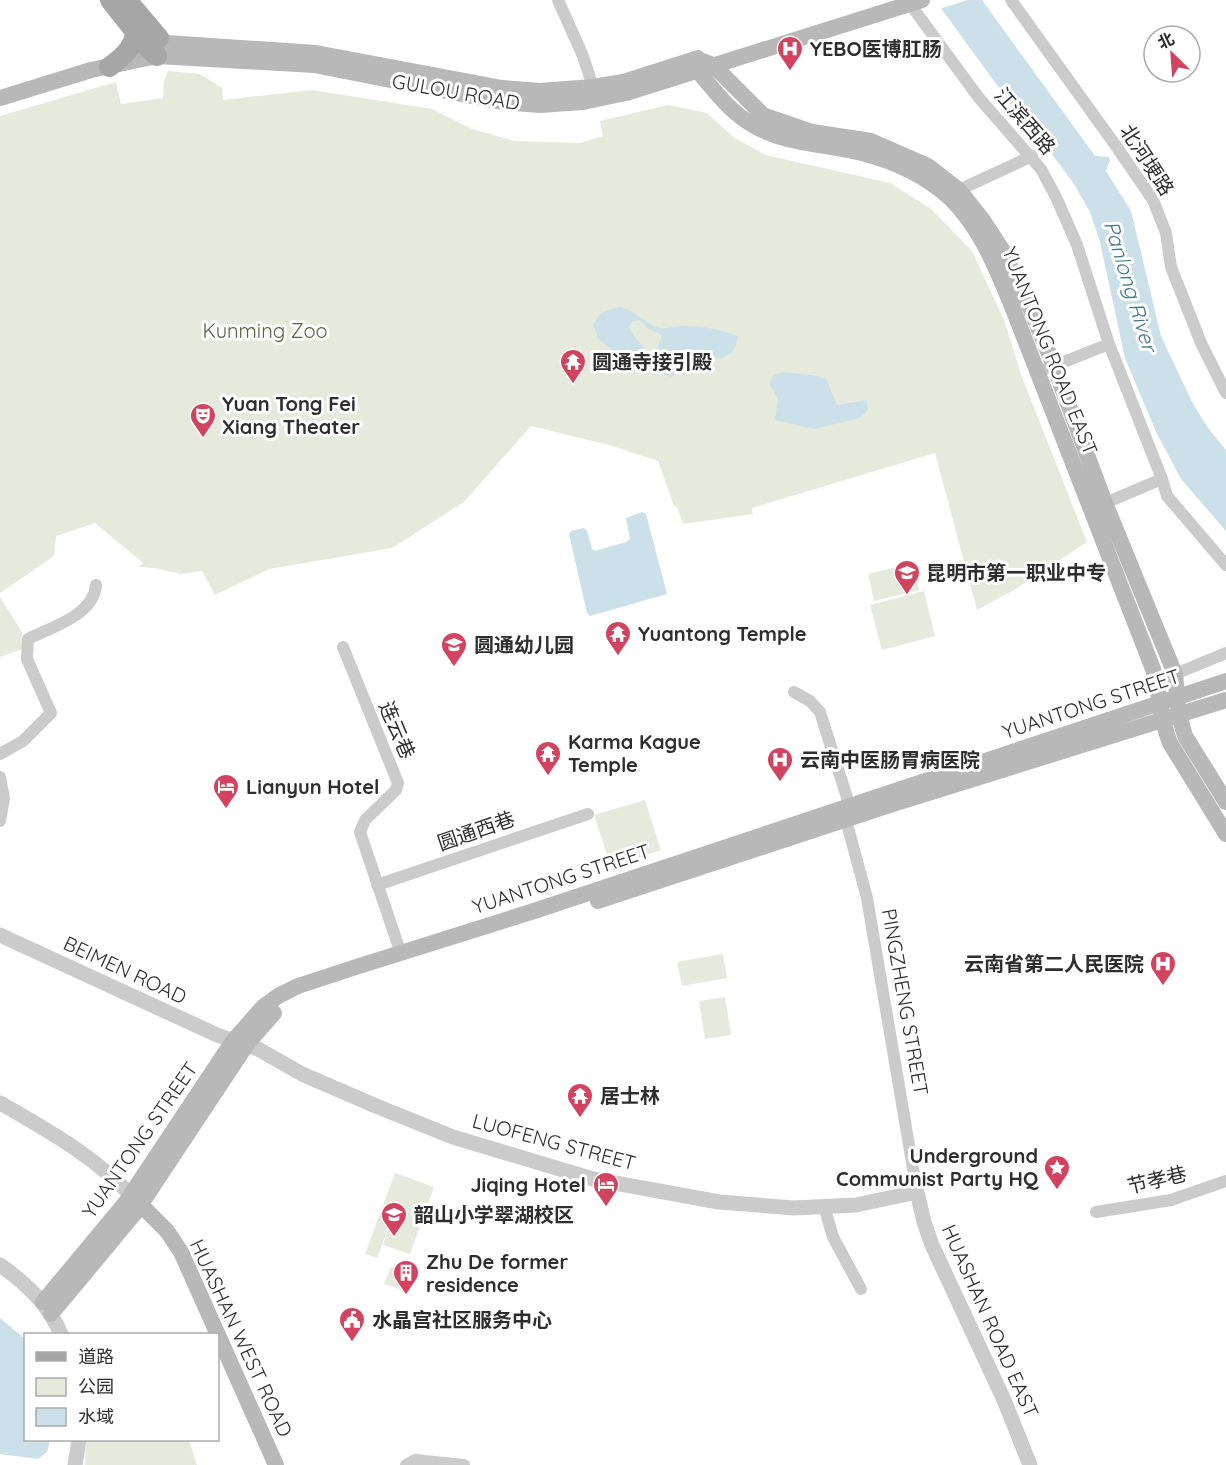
<svg xmlns="http://www.w3.org/2000/svg" width="1226" height="1465" font-family="Quicksand,'Noto Sans SC',sans-serif">
<style>
.green{fill:#e5eadd}
.water{fill:#cbe0e8;fill-rule:evenodd}
.pier{fill:#fff}
.lines{fill:none;stroke-linecap:round;stroke-linejoin:round}
.minor{stroke:#cbcbcb;stroke-width:12}
.tertiary{stroke:#cbcbcb;stroke-width:15}
.secondary{stroke:#b8b8b8;stroke-width:16}
.primary{stroke:#a6a6a6;stroke-width:20}
.labels{text-anchor:middle;stroke-width:6;stroke-linejoin:round;paint-order:stroke}
.poi-label{font-size:20px;font-weight:bold;fill:#2e2e2e;stroke:#fff;text-anchor:start}
.street-label{font-size:20px;fill:#2e2e2e;stroke:#fff}
.park-label{font-size:20px;fill:#566540;stroke:#fff}
.water-label{font-size:21px;font-style:italic;fill:#447687;stroke:#fff}
</style>
<rect width="100%" height="100%" fill="#fff"/>
<!-- green -->
<path class="green" d="M 168,71 L 200,74 L 222,88 L 223,100 L 312,90 L 432,109 L 472,129 L 514,141 L 580,143 L 603,136 L 600,121 L 668,105 L 707,113 L 733,137 L 766,155 L 890,183 L 930,208 L 972,251 L 1004,320 L 1022,377 L 1087,542 L 1014,590 L 977,610 L 935,453 L 752,508 L 753,514 L 683,524 L 677,507 L 674,506 L 658,461 L 609,445 L 531,426 L 464,502 L 392,548 L 269,569 L 215,595 L 202,571 L 181,574 L 155,568 L 139,567 L 143,563 L 95,523 L 56,536 L 54,556 L 0,593 L 0,116 L 116,82 L 121,104 L 163,98 L 164,81 Z
M 913,563 L 919,590 L 874,601 L 868,574 Z
M 924,591 L 935,636 L 882,650 L 870,605 Z
M 0,597 L 22,632 L 22,649 L 0,657 Z
M 645,800 L 661,850 L 611,867 L 594,815 Z
M 723,954 L 727,978 L 682,986 L 677,962 Z
M 725,997 L 731,1035 L 705,1039 L 699,1001 Z
M 395,1173 L 434,1187 L 410,1254 L 383,1245 L 389,1226 L 377,1258 L 365,1254 Z
M 391,1267 L 408,1274 L 405,1291 L 384,1284 Z
M 86,1440 L 189,1440 L 197,1465 L 85,1465 Z"/>
<!-- water -->
<path class="water" d="M 935,0 L 982,0 L 1095,156 L 1109,157 L 1110,160 L 1106,171 L 1131,211 L 1161,336 L 1192,402 L 1208,428 L 1226,450 L 1226,531 L 1181,479 L 1157,434 L 1125,358 L 1100,242 L 1090,212 L 1074,184 L 1045,145 L 1042,147 Z
M 619,307 C 635,309 646,325 660,328 C 669,329 675,326 683,326 C 705,326 717,329 738,336 C 737,348 732,354 721,359 L 707,355 L 701,349 L 693,350 L 691,355 L 691,365 L 671,377 L 616,353 L 598,339 L 593,324 L 601,313 ZM 639,320 L 647,328 L 662,335 L 657,350 L 649,354 C 643,346 632,335 629,327 L 632,321 Z
M 783,372 L 812,375 L 826,379 L 837,405 L 867,400 L 868,410 L 860,418 L 814,429 L 775,420 L 778,399 L 770,385 L 773,375 Z
M 642,512 L 646,514 L 667,594 L 590,616 L 587,613 L 569,534 L 571,531 L 584,528 L 587,531 L 592,549 L 595,551 L 626,542 L 630,539 L 626,518 Z
M 0,1318 L 25,1339 L 26,1440 L 50,1440 L 47,1452 L 38,1459 L 0,1454 Z"/>
<!-- pier -->
<path class="pier" d="M 932,0 L 968,0 L 939,9 Z"/>
<g class="lines">
<!-- minor -->
<path class="minor" d="M 558,0 L 583,56 L 593,87
M 1011,0 L 1116,146 L 1153,200 L 1166,233 L 1171,267 L 1201,343 L 1226,393
M 910,4 L 979,98 L 1041,169 L 1056,197 L 1077,245 L 1109,344 L 1162,479 L 1167,496 L 1226,565
M 959,190 L 1032,156
M 1046,369 L 1109,344
M 1105,503 L 1162,479
M 343,647 L 398,783 L 396,790 L 365,820 L 360,832 L 401,954
M 1175,674 L 1226,653
M 794,692 L 810,701 L 820,712 L 850,807
M 0,754 L 23,741 L 51,713 L 27,659 L 28,639 C 52,627 94,615 96,585
M 0,777 L 4,798 L 0,821
M 846,820 L 867,898 L 917,1192
M 377,885 L 588,814
M 824,1206 L 833,1237 L 861,1289
M 1096,1212 L 1171,1200 L 1226,1181
M 406,1465 L 415,1460 L 464,1465"/>
<!-- tertiary -->
<path class="tertiary" d="M 0,935 L 217,1035 L 258,1049 L 302,1074 L 376,1106 L 453,1137 L 593,1179 L 719,1202 L 794,1208 L 856,1205 L 917,1192 L 924,1222 L 932,1245 L 1004,1400 L 1030,1465
M 0,1103 C 49,1131 101,1160 138,1203
M 0,1265 C 27,1284 48,1304 61,1334
M 75,1465 L 79,1440"/>
<!-- secondary -->
<path class="secondary" d="M 159,38 L 167,43 L 316,53 L 502,88 L 540,91 L 593,87 L 623,82 L 698,58
M 697,59 L 697,70 C 712,88 728,109 748,122 C 782,145 824,143 862,153 C 893,161 926,176 950,198 C 981,228 997,270 1013,309 L 1153,669 C 1160,694 1160,719 1170,743 L 1226,834
M 697,59 L 713,65 L 763,115 L 812,132 L 871,141 L 928,166 L 959,190 L 982,219 L 1003,251 L 1028,303 L 1054,366 L 1105,503 L 1175,674 L 1179,715 L 1185,736 L 1226,802
M 0,98 L 91,70 L 157,56 L 314,65 L 502,102 L 540,105 L 583,102 L 626,93 L 922,0
M 598,901 L 890,805 L 1226,700
M 141,1205 L 167,1231 L 181,1252 L 276,1465
M 43,1302 L 126,1202 L 233,1041 L 263,1007 L 278,996 L 298,986 L 356,967 L 534,911 L 1226,681
M 51,1314 L 135,1213 L 247,1044 L 274,1013"/>
<!-- primary -->
<path class="primary" d="M 110,0 L 147,47 L 157,56
M 127,0 L 159,38
M 109,67 C 126,55 136,45 137,22"/>
</g>
<!-- icons -->
<defs>
<symbol id="hospital-pin" viewBox="-11 -11 22 30"><path d="M0 17L-7.5 6A9.5 9.5 0 1 1 7.5 6Z" fill="#d3425f" stroke="#fff"/><path d="M-5-5h3v3.5h4V-5h3V5h-3V1.5h-4V5h-3Z" fill="#fff"/></symbol>
<symbol id="temple-pin" viewBox="-11 -11 22 30"><path d="M0 17L-7.5 6A9.5 9.5 0 1 1 7.5 6Z" fill="#d3425f" stroke="#fff"/><path d="M0-6L5-2H3V0L6.5 2.5H4V6H1.5V3h-3V6H-4V2.5H-6.5L-3 0V-2H-5Z" fill="#fff"/></symbol>
<symbol id="theatre-pin" viewBox="-11 -11 22 30"><path d="M0 17L-7.5 6A9.5 9.5 0 1 1 7.5 6Z" fill="#d3425f" stroke="#fff"/><path d="M-5-5.5Q0-4 5-5.5V0Q5 5 0 6Q-5 5-5 0ZM-3.3-2.5H-1v1.5H-3.3ZM1-2.5H3.3v1.5H1ZM-2.8 1Q0 5.5 2.8 1Z" fill="#fff"/></symbol>
<symbol id="school-pin" viewBox="-11 -11 22 30"><path d="M0 17L-7.5 6A9.5 9.5 0 1 1 7.5 6Z" fill="#d3425f" stroke="#fff"/><path d="M0-5L7-2L0 1L-7-2ZM-4 1L0 2.5L4 1V4Q0 6-4 4Z" fill="#fff"/></symbol>
<symbol id="hotel-pin" viewBox="-11 -11 22 30"><path d="M0 17L-7.5 6A9.5 9.5 0 1 1 7.5 6Z" fill="#d3425f" stroke="#fff"/><path d="M-6-4.5h1.5V1H6V5H4.5V3h-9V5H-6ZM-4 0a1.8 1.8 0 1 1 3.6 0ZM.5 0V-2.5h3Q6-2.5 6 0Z" fill="#fff"/></symbol>
<symbol id="sight-pin" viewBox="-11 -11 22 30"><path d="M0 17L-7.5 6A9.5 9.5 0 1 1 7.5 6Z" fill="#d3425f" stroke="#fff"/><path d="M0-6L1.8-2.2L6-1.7L2.9 1.2L3.7 5.4L0 3.3L-3.7 5.4L-2.9 1.2L-6-1.7L-1.8-2.2Z" fill="#fff"/></symbol>
<symbol id="building-pin" viewBox="-11 -11 22 30"><path d="M0 17L-7.5 6A9.5 9.5 0 1 1 7.5 6Z" fill="#d3425f" stroke="#fff"/><path d="M-4-6H4V6H1V3H-1V6H-4ZM-2.5-4.3h1.7v1.8h-1.7ZM.8-4.3h1.7v1.8H.8ZM-2.5-1h1.7V.8h-1.7ZM.8-1h1.7V.8H.8Z" fill="#fff"/></symbol>
<symbol id="civic-pin" viewBox="-11 -11 22 30"><path d="M0 17L-7.5 6A9.5 9.5 0 1 1 7.5 6Z" fill="#d3425f" stroke="#fff"/><path d="M-.6-6.5H3V-4.5H.6V-3L4-1V1h2V6H-6V1h2V-1L-.6-3ZM-1.2 2.5V6h2.4V2.5Z" fill="#fff"/></symbol>
</defs>
<g fill-rule="evenodd">
<use href="#hospital-pin" x="775" y="34" width="30" height="40"/>
<use href="#temple-pin" x="558" y="347" width="30" height="40"/>
<use href="#theatre-pin" x="188" y="401" width="30" height="40"/>
<use href="#school-pin" x="892" y="558" width="30" height="40"/>
<use href="#temple-pin" x="603" y="619" width="30" height="40"/>
<use href="#school-pin" x="439" y="630" width="30" height="40"/>
<use href="#temple-pin" x="533" y="739" width="30" height="40"/>
<use href="#hospital-pin" x="765" y="745" width="30" height="40"/>
<use href="#hotel-pin" x="211" y="772" width="30" height="40"/>
<use href="#hospital-pin" x="1148" y="949" width="30" height="40"/>
<use href="#temple-pin" x="565" y="1081" width="30" height="40"/>
<use href="#sight-pin" x="1042" y="1153" width="30" height="40"/>
<use href="#hotel-pin" x="591" y="1170" width="30" height="40"/>
<use href="#school-pin" x="379" y="1200" width="30" height="40"/>
<use href="#building-pin" x="391" y="1258" width="30" height="40"/>
<use href="#civic-pin" x="337" y="1305" width="30" height="40"/>
</g>
<g class="labels">
<!-- poi labels -->
<g class="poi-label">
<text x="810" y="56">YEBO医博肛肠</text>
<text x="592" y="369">圆通寺接引殿</text>
<text x="222" y="411">Yuan Tong Fei<tspan x="222" dy="23">Xiang Theater</tspan></text>
<text x="926" y="580">昆明市第一职业中专</text>
<text x="638" y="641">Yuantong Temple</text>
<text x="474" y="652">圆通幼儿园</text>
<text x="568" y="749">Karma Kague<tspan x="568" dy="23">Temple</tspan></text>
<text x="800" y="767">云南中医肠胃病医院</text>
<text x="246" y="794">Lianyun Hotel</text>
<text x="1144" y="971" text-anchor="end">云南省第二人民医院</text>
<text x="600" y="1103">居士林</text>
<text x="1038" y="1163" text-anchor="end">Underground<tspan x="1038" dy="23">Communist Party HQ</tspan></text>
<text x="586" y="1192" text-anchor="end">Jiqing Hotel</text>
<text x="414" y="1222">韶山小学翠湖校区</text>
<text x="426" y="1269">Zhu De former<tspan x="426" dy="23">residence</tspan></text>
<text x="372" y="1327">水晶宫社区服务中心</text>
</g>
<!-- street labels -->
<g class="street-label">
<text transform="translate(456 92) rotate(10)" y="7">GULOU ROAD</text>
<text transform="translate(1025 121) rotate(49)" y="7">江滨西路</text>
<text transform="translate(1147 160) rotate(57)" y="7">北河埂路</text>
<text transform="translate(1050 351) rotate(68)" y="7">YUANTONG ROAD EAST</text>
<text transform="translate(1091 704) rotate(-18)" y="7">YUANTONG STREET</text>
<text transform="translate(397 730) rotate(67)" y="7">连云巷</text>
<text transform="translate(476 831) rotate(-19)" y="7">圆通西巷</text>
<text transform="translate(561 879) rotate(-18)" y="7">YUANTONG STREET</text>
<text transform="translate(125 970) rotate(25)" y="7">BEIMEN ROAD</text>
<text transform="translate(905 1002) rotate(80)" y="7">PINGZHENG STREET</text>
<text transform="translate(140 1140) rotate(-55)" y="7">YUANTONG STREET</text>
<text transform="translate(554 1142) rotate(15)" y="7">LUOFENG STREET</text>
<text transform="translate(1157 1180) rotate(-13)" y="7">节孝巷</text>
<text transform="translate(990 1321) rotate(66)" y="7">HUASHAN ROAD EAST</text>
<text transform="translate(241 1338) rotate(65)" y="7">HUASHAN WEST ROAD</text>
</g>
<!-- park labels -->
<g class="park-label">
<text x="265" y="338">Kunming Zoo</text>
</g>
<!-- water labels -->
<g class="water-label">
<text transform="translate(1130 286) rotate(73)" y="7">Panlong River</text>
</g>
</g>
<!-- legend -->
<rect x="24" y="1333" width="195" height="108" fill="#ffffff" stroke="#ababab" stroke-width="1.5"/>
<rect x="36" y="1352" width="30" height="9" fill="#a6a6a6" stroke="#ababab" stroke-width="1.5"/>
<text x="78" y="1363" font-size="18" fill="#2e2e2e">道路</text>
<rect x="36" y="1378" width="30" height="18" fill="#e5eadd" stroke="#ababab" stroke-width="1.5"/>
<text x="78" y="1393" font-size="18" fill="#2e2e2e">公园</text>
<rect x="36" y="1408" width="30" height="18" fill="#cbe0e8" stroke="#ababab" stroke-width="1.5"/>
<text x="78" y="1423" font-size="18" fill="#2e2e2e">水域</text>
<!-- north arrow -->
<g transform="translate(1172 54) rotate(335)"><circle r="28" fill="#ffffff" stroke="#ababab" stroke-width="1.5"/>
<path d="M0-4.5L10 22L0 15L-10 22Z" fill="#d3425f"/>
<text y="-9" font-size="16" font-weight="bold" text-anchor="middle" fill="#2e2e2e">北</text>
</g>
</svg>
